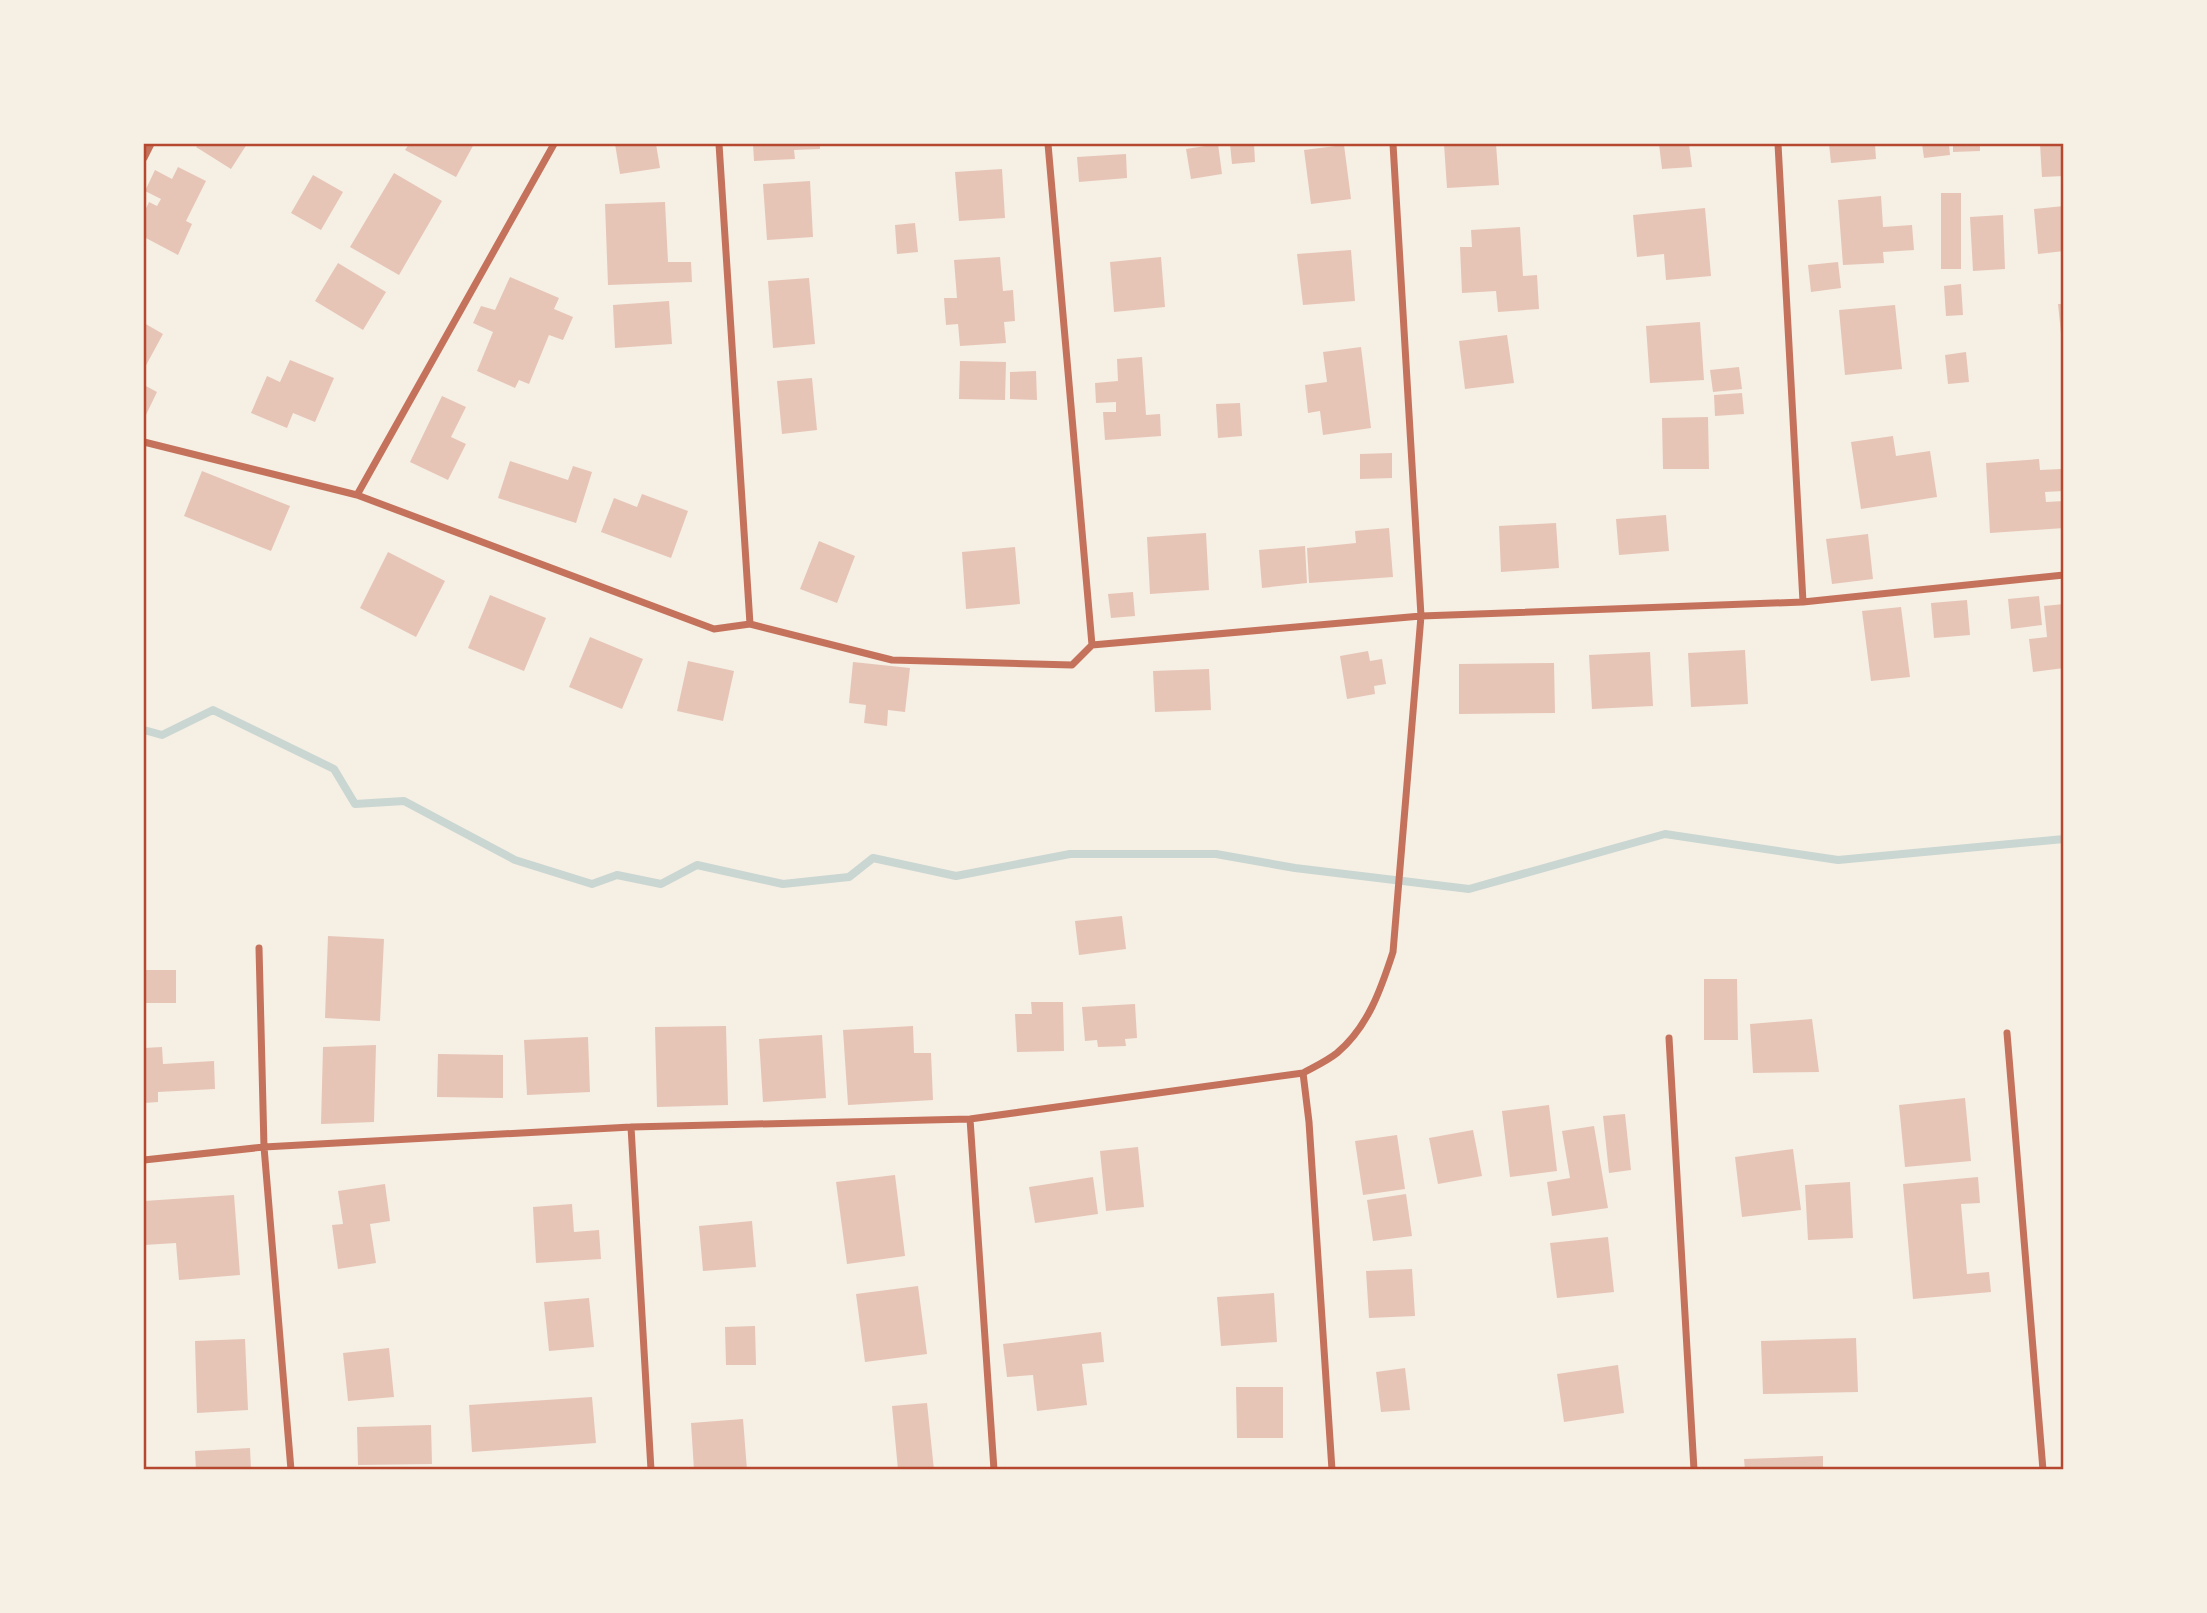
<svg xmlns="http://www.w3.org/2000/svg" width="2207" height="1613" font-family="'IBM Plex Sans',sans-serif">
<style>
.lines{fill:none;stroke-linecap:round;stroke-linejoin:round}
.stream{stroke:#c9d6d2;stroke-width:8}
.building{fill:#e6c5b7}
.minor{stroke:#c5725c;stroke-width:7}
.neatline{fill:none;stroke:#b5482f;stroke-width:2.5}
</style>
<rect width="100%" height="100%" fill="#f6efe4"/>
<g class="lines">
<!-- stream -->
<path class="stream" d="M 144,730 L 162,735 L 213,710 L 334,769 L 355,804 L 404,801 L 515,860 L 592,884 L 617,875 L 661,884 L 697,865 L 783,884 L 849,877 L 873,858 L 956,876 L 1070,854 L 1216,854 L 1295,868 L 1469,889 L 1665,834 L 1838,860 L 2064,839"/>
</g>
<!-- building -->
<path class="building" d="M 199,144 L 247,144 L 231,169 L 196,147 Z
M 409,144 L 474,144 L 456,177 L 405,150 Z
M 615,144 L 656,144 L 660,168 L 620,174 Z
M 753,144 L 820,144 L 820,149 L 794,150 L 795,159 L 754,161 Z
M 1218,144 L 1222,174 L 1191,179 L 1186,149 Z
M 1230,144 L 1254,144 L 1255,162 L 1232,164 Z
M 1444,144 L 1496,144 L 1499,185 L 1447,188 Z
M 1659,144 L 1689,144 L 1692,167 L 1662,169 Z
M 1829,144 L 1875,144 L 1876,159 L 1831,163 Z
M 1922,144 L 1949,144 L 1950,155 L 1924,158 Z
M 1953,144 L 1980,144 L 1980,151 L 1953,152 Z
M 2040,144 L 2064,144 L 2064,176 L 2042,177 Z
M 1344,145 L 1351,199 L 1311,204 L 1304,150 Z
M 1126,154 L 1127,178 L 1079,182 L 1077,157 Z
M 178,167 L 206,181 L 186,221 L 192,224 L 178,255 L 144,237 L 144,213 L 149,202 L 157,206 L 161,199 L 145,191 L 155,170 L 172,179 Z
M 1002,169 L 1005,218 L 959,221 L 955,172 Z
M 394,173 L 442,201 L 399,275 L 350,247 Z
M 313,175 L 343,192 L 321,230 L 291,213 Z
M 810,181 L 813,237 L 767,240 L 763,184 Z
M 1941,193 L 1961,193 L 1961,269 L 1941,269 Z
M 1881,196 L 1883,227 L 1912,225 L 1914,250 L 1883,252 L 1884,263 L 1843,265 L 1838,200 Z
M 665,202 L 668,262 L 691,262 L 692,282 L 608,285 L 605,204 Z
M 2064,206 L 2064,251 L 2038,254 L 2034,209 Z
M 1705,208 L 1711,276 L 1666,280 L 1664,254 L 1637,257 L 1633,215 Z
M 2003,215 L 2005,269 L 1973,271 L 1970,217 Z
M 915,223 L 918,252 L 897,254 L 895,225 Z
M 1520,227 L 1523,276 L 1537,275 L 1539,309 L 1498,312 L 1496,291 L 1462,293 L 1460,247 L 1472,247 L 1471,230 Z
M 1351,250 L 1355,301 L 1303,305 L 1297,254 Z
M 1000,257 L 1003,291 L 1013,290 L 1015,321 L 1004,322 L 1006,343 L 960,346 L 958,324 L 946,325 L 944,298 L 957,298 L 954,260 Z
M 1161,257 L 1165,307 L 1114,312 L 1110,262 Z
M 1838,262 L 1841,288 L 1811,292 L 1808,265 Z
M 338,263 L 386,292 L 363,330 L 315,301 Z
M 510,277 L 559,298 L 554,309 L 573,317 L 563,340 L 549,335 L 529,384 L 519,380 L 515,388 L 477,371 L 493,332 L 473,323 L 481,306 L 495,310 Z
M 809,278 L 815,344 L 773,348 L 768,281 Z
M 1961,284 L 1963,315 L 1946,316 L 1944,286 Z
M 669,301 L 672,344 L 615,348 L 613,305 Z
M 2058,304 L 2064,304 L 2064,343 L 2062,343 Z
M 1895,305 L 1902,369 L 1845,375 L 1839,310 Z
M 1700,322 L 1704,380 L 1650,383 L 1646,326 Z
M 144,323 L 163,334 L 144,369 Z
M 1507,335 L 1514,383 L 1465,389 L 1459,341 Z
M 1361,347 L 1371,428 L 1323,435 L 1320,411 L 1308,413 L 1305,385 L 1327,382 L 1323,352 Z
M 1966,352 L 1969,382 L 1948,384 L 1945,355 Z
M 1142,357 L 1146,415 L 1160,414 L 1161,436 L 1105,440 L 1103,412 L 1116,412 L 1116,402 L 1096,403 L 1095,383 L 1118,381 L 1117,359 Z
M 290,360 L 334,378 L 315,422 L 293,413 L 287,428 L 251,413 L 267,376 L 280,382 Z
M 960,361 L 1006,362 L 1005,400 L 959,399 Z
M 1739,367 L 1742,389 L 1713,392 L 1710,370 Z
M 1036,371 L 1037,400 L 1010,399 L 1010,372 Z
M 812,378 L 817,430 L 782,434 L 777,381 Z
M 144,385 L 157,392 L 144,419 Z
M 1742,393 L 1744,414 L 1715,416 L 1714,395 Z
M 442,396 L 466,407 L 451,437 L 466,444 L 448,480 L 410,462 Z
M 1240,403 L 1242,436 L 1218,438 L 1216,404 Z
M 1708,417 L 1709,469 L 1663,469 L 1662,418 Z
M 1893,436 L 1896,456 L 1930,451 L 1937,497 L 1861,509 L 1851,442 Z
M 1392,453 L 1392,478 L 1360,479 L 1360,454 Z
M 2039,459 L 2040,470 L 2061,469 L 2063,491 L 2045,492 L 2046,502 L 2064,501 L 2064,528 L 1990,533 L 1986,463 Z
M 510,461 L 568,480 L 573,466 L 592,472 L 576,523 L 498,498 Z
M 202,471 L 290,506 L 271,551 L 184,516 Z
M 642,494 L 688,511 L 671,558 L 601,532 L 614,498 L 637,507 Z
M 1666,515 L 1669,551 L 1619,555 L 1616,519 Z
M 1556,523 L 1559,568 L 1501,572 L 1499,526 Z
M 1389,528 L 1393,577 L 1309,583 L 1307,548 L 1356,543 L 1355,531 Z
M 1206,533 L 1209,590 L 1150,594 L 1147,537 Z
M 1868,534 L 1873,579 L 1832,584 L 1826,539 Z
M 819,541 L 855,556 L 837,603 L 800,589 Z
M 1305,546 L 1307,583 L 1262,588 L 1259,550 Z
M 1015,547 L 1020,604 L 966,609 L 962,552 Z
M 388,552 L 445,581 L 416,637 L 360,608 Z
M 1133,592 L 1135,616 L 1111,618 L 1108,594 Z
M 490,595 L 546,618 L 524,671 L 468,648 Z
M 2039,596 L 2042,625 L 2011,629 L 2008,599 Z
M 1967,600 L 1970,635 L 1934,638 L 1931,603 Z
M 2064,604 L 2064,668 L 2033,672 L 2029,639 L 2047,637 L 2044,606 Z
M 1901,607 L 1910,677 L 1871,681 L 1862,611 Z
M 590,637 L 643,659 L 622,709 L 569,687 Z
M 1745,650 L 1748,704 L 1691,707 L 1688,653 Z
M 1368,651 L 1370,661 L 1382,659 L 1386,684 L 1374,686 L 1375,694 L 1347,699 L 1340,656 Z
M 1650,652 L 1653,706 L 1592,709 L 1589,655 Z
M 688,661 L 734,671 L 723,721 L 677,711 Z
M 853,662 L 910,668 L 905,712 L 888,710 L 887,726 L 864,723 L 866,705 L 849,703 Z
M 1554,663 L 1555,713 L 1459,714 L 1459,664 Z
M 1209,669 L 1211,710 L 1155,712 L 1153,671 Z
M 1122,916 L 1126,949 L 1079,955 L 1075,921 Z
M 328,936 L 384,939 L 380,1021 L 325,1018 Z
M 145,970 L 176,970 L 176,1003 L 145,1003 Z
M 1704,979 L 1737,979 L 1738,1040 L 1704,1040 Z
M 1031,1002 L 1063,1002 L 1064,1051 L 1017,1052 L 1015,1014 L 1032,1014 Z
M 1135,1004 L 1137,1038 L 1125,1039 L 1126,1046 L 1098,1047 L 1097,1040 L 1085,1041 L 1082,1007 Z
M 1812,1019 L 1819,1072 L 1753,1073 L 1750,1024 Z
M 726,1026 L 728,1105 L 657,1107 L 655,1027 Z
M 913,1026 L 914,1053 L 931,1053 L 933,1100 L 848,1105 L 843,1030 Z
M 822,1035 L 826,1098 L 763,1102 L 759,1039 Z
M 588,1037 L 590,1092 L 527,1095 L 524,1040 Z
M 376,1045 L 374,1122 L 321,1124 L 323,1047 Z
M 162,1047 L 163,1064 L 214,1061 L 215,1089 L 158,1092 L 158,1102 L 144,1103 L 144,1048 Z
M 438,1054 L 503,1055 L 503,1098 L 437,1097 Z
M 1965,1098 L 1971,1161 L 1905,1167 L 1899,1105 Z
M 1549,1105 L 1557,1171 L 1510,1177 L 1502,1111 Z
M 1625,1114 L 1631,1170 L 1609,1173 L 1603,1116 Z
M 1594,1126 L 1608,1208 L 1552,1216 L 1547,1182 L 1570,1178 L 1562,1131 Z
M 1473,1130 L 1482,1176 L 1438,1184 L 1429,1138 Z
M 1397,1135 L 1405,1189 L 1363,1195 L 1355,1141 Z
M 1138,1147 L 1144,1207 L 1106,1211 L 1100,1151 Z
M 1793,1149 L 1801,1210 L 1742,1217 L 1735,1157 Z
M 895,1175 L 905,1256 L 847,1264 L 836,1182 Z
M 1093,1177 L 1098,1214 L 1035,1223 L 1029,1187 Z
M 1978,1177 L 1980,1203 L 1961,1204 L 1967,1274 L 1989,1272 L 1991,1292 L 1913,1299 L 1903,1184 Z
M 1850,1182 L 1853,1238 L 1808,1240 L 1805,1185 Z
M 385,1184 L 390,1221 L 370,1224 L 376,1263 L 338,1269 L 332,1225 L 343,1224 L 338,1191 Z
M 1406,1194 L 1412,1236 L 1373,1241 L 1367,1200 Z
M 234,1195 L 240,1275 L 179,1280 L 176,1243 L 144,1245 L 144,1201 Z
M 572,1204 L 574,1232 L 599,1230 L 601,1259 L 536,1263 L 533,1207 Z
M 752,1221 L 756,1267 L 703,1271 L 699,1226 Z
M 1608,1237 L 1614,1292 L 1557,1298 L 1550,1243 Z
M 1412,1269 L 1415,1316 L 1369,1318 L 1366,1271 Z
M 918,1286 L 927,1354 L 865,1362 L 856,1294 Z
M 1274,1293 L 1277,1342 L 1221,1346 L 1217,1297 Z
M 589,1298 L 594,1347 L 549,1351 L 544,1302 Z
M 755,1326 L 756,1365 L 726,1365 L 725,1327 Z
M 1101,1332 L 1104,1362 L 1082,1364 L 1087,1405 L 1037,1411 L 1033,1375 L 1007,1377 L 1003,1344 Z
M 1856,1338 L 1858,1392 L 1763,1394 L 1761,1341 Z
M 245,1339 L 248,1410 L 197,1413 L 195,1341 Z
M 389,1348 L 394,1397 L 348,1401 L 343,1353 Z
M 1618,1365 L 1624,1413 L 1564,1422 L 1557,1374 Z
M 1405,1368 L 1410,1410 L 1381,1412 L 1376,1372 Z
M 1236,1387 L 1283,1387 L 1283,1438 L 1237,1438 Z
M 592,1397 L 596,1443 L 472,1452 L 469,1405 Z
M 927,1403 L 934,1470 L 898,1470 L 892,1406 Z
M 743,1419 L 747,1470 L 694,1470 L 691,1423 Z
M 431,1425 L 432,1464 L 358,1465 L 357,1427 Z
M 250,1448 L 251,1470 L 196,1470 L 195,1451 Z
M 1823,1456 L 1823,1470 L 1745,1470 L 1744,1459 Z"/>
<g class="lines">
<!-- minor -->
<path class="minor" d="M 719,144 L 750,624
M 1048,144 L 1092,645
M 1778,144 L 1803,602
M 144,158 L 151,144
M 144,442 L 357,495 L 714,629 L 750,624 L 892,660 L 1072,665 L 1092,645
M 357,495 L 554,144
M 1092,645 L 1421,616 L 1803,602 L 2064,575
M 259,948 L 264,1147 L 291,1470
M 2007,1033 L 2043,1470
M 1669,1038 L 1694,1470
M 1303,1073 L 1309,1122 L 1332,1470
M 970,1119 L 994,1470
M 631,1127 L 651,1470
M 144,1160 L 264,1147 L 631,1127 L 970,1119 L 1303,1073 C 1314,1067 1327,1061 1337,1053 C 1368,1027 1381,989 1393,952 L 1421,616 L 1393,144"/>
</g>
<!-- border -->
<rect width="2207" height="1613" fill="none" stroke="#f6efe4" stroke-width="290"/>
<rect x="145" y="145" width="1917" height="1323" class="neatline"/>
</svg>
